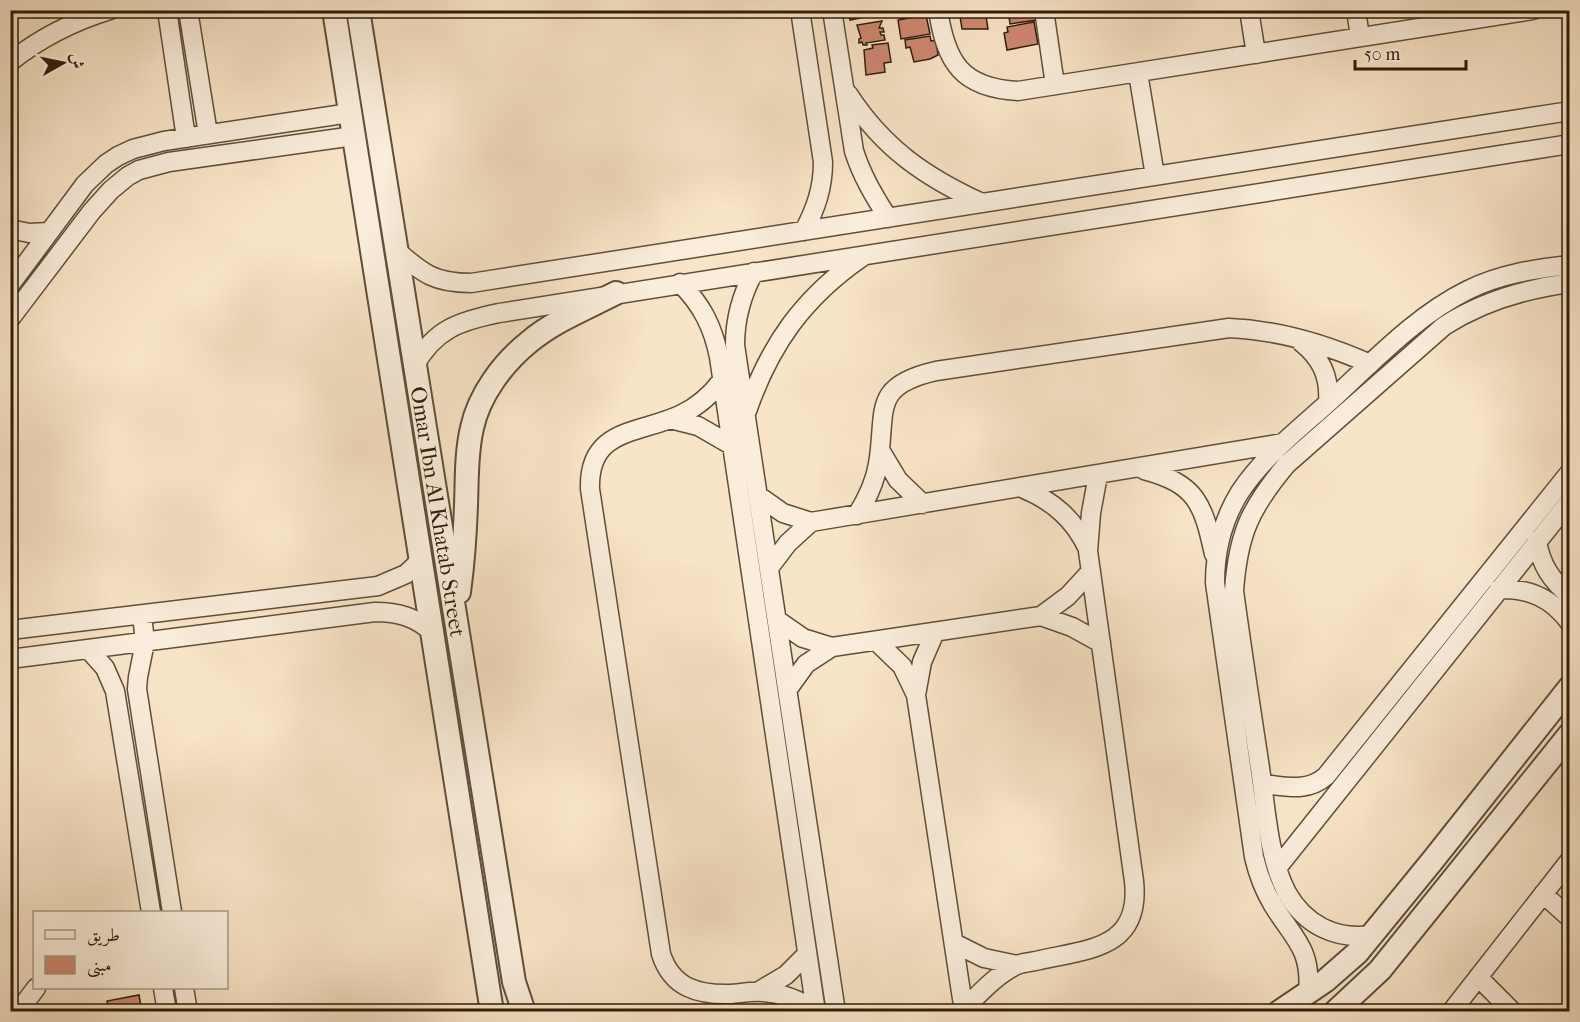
<svg xmlns="http://www.w3.org/2000/svg" width="1580" height="1022" font-family="'IM FELL French Canon',Amiri,serif">
<style>
.building{fill:#ce8871;stroke:#2e1d09;stroke-width:1.5}
.lines{fill:none;stroke-linecap:round;stroke-linejoin:round}
.minor-casing{stroke:#604f38;stroke-width:21}
.tertiary-casing{stroke:#604f38;stroke-width:26}
.minor{stroke:#faeddb;stroke-width:18}
.tertiary{stroke:#faeddb;stroke-width:22}
.labels{text-anchor:middle;stroke-width:4.5;stroke-linejoin:round;paint-order:stroke}
.street-label{font-size:22px;fill:#2e1d09;stroke:#faeddb}
</style>
<rect width="100%" height="100%" fill="#f8e4c7"/>
<filter id="stains"><feTurbulence type="fractalNoise" baseFrequency=".00333" numOctaves="4"/><feColorMatrix values="0 0 0 0 .2 0 0 0 0 .09 0 0 0 0 .02 0 0 0 .5 -.17"/></filter>
<radialGradient id="worn" r=".72"><stop offset=".6" stop-color="#630" stop-opacity="0"/><stop offset="1" stop-color="#630" stop-opacity=".3"/></radialGradient>
<!-- building -->
<path class="building" d="M 848,10 L 880,10 L 880,14 L 850,20 Z
M 900,10 L 926,10 L 927,14 L 901,19 Z
M 959,10 L 985,10 L 988,29 L 962,29 Z
M 1008,10 L 1035,10 L 1037,20 L 1010,24 Z
M 1075,10 L 1097,10 L 1097,13 L 1076,16 Z
M 926,15 L 930,34 L 901,39 L 898,20 Z
M 882,21 L 879,28 L 883,28 L 884,32 L 880,32 L 881,35 L 884,35 L 885,40 L 866,43 L 867,45 L 863,45 L 862,42 L 859,43 L 859,39 L 861,38 L 857,25 Z
M 1034,22 L 1038,44 L 1007,50 L 1004,33 L 1008,32 L 1007,27 Z
M 930,36 L 931,41 L 939,40 L 940,48 L 937,48 L 938,55 L 930,59 L 914,62 L 910,47 L 906,48 L 905,40 Z
M 888,43 L 891,62 L 884,63 L 885,72 L 866,75 L 864,50 L 873,48 L 872,45 Z
M 139,995 L 142,1012 L 109,1012 L 107,1001 Z"/>
<g class="lines">
<defs>
<path id="minor" d="M 167,10 L 186,138
M 188,10 L 208,134
M 800,10 L 823,162 C 823,188 816,208 804,231
M 832,10 L 854,151 C 862,176 874,196 888,218
M 938,10 C 946,63 962,88 1018,91 L 1533,10
M 1044,10 L 1055,85
M 1249,10 L 1256,54
M 1356,10 L 1360,37
M 10,62 C 40,38 74,21 110,10
M 1138,73 L 1155,176
M 848,94 C 883,148 925,177 982,203
M 10,229 L 29,233 L 49,232
M 396,250 C 423,274 435,283 471,283 L 1570,111
M 754,272 C 741,296 735,318 735,345 L 836,1012
M 680,283 C 702,305 713,327 719,357 L 816,1012
M 10,285 L 85,184 L 106,164 L 118,156 L 133,149 L 164,141 L 350,113
M 10,319 L 92,211 L 111,190 L 128,176 L 139,170 L 169,162 L 354,136
M 1301,342 C 1321,358 1330,376 1328,403
M 415,365 C 435,329 460,321 499,313 L 1570,144
M 722,380 C 711,395 697,407 680,415 C 639,434 588,428 590,489 L 661,954 C 672,988 698,995 731,994 C 742,993 753,991 763,992 C 783,993 799,1000 815,1010
M 747,411 C 770,344 804,297 862,257
M 670,419 L 698,426 L 731,445
M 880,450 L 898,480 L 923,504
M 1144,470 C 1197,484 1203,504 1214,554
M 1022,488 C 1053,501 1074,519 1088,549
M 759,496 L 783,513 L 811,522 L 1283,443
M 857,515 C 867,499 875,483 878,464 C 887,411 870,386 936,371 L 1229,328 C 1278,330 1325,344 1370,364
M 1537,541 C 1541,565 1551,580 1570,596
M 769,568 L 788,543 L 811,522
M 1499,589 C 1529,588 1552,598 1570,623
M 142,615 L 145,642 L 138,677 L 137,689 L 172,912
M 1041,616 L 1068,596 L 1091,571
M 777,620 L 803,638 L 832,647
M 10,630 L 378,586 L 406,574 L 422,559
M 876,641 L 902,666 L 916,695 L 964,1012
M 88,649 L 105,668 L 115,691 L 151,912
M 10,659 L 375,612 C 398,612 416,617 433,633
M 788,689 L 806,664 L 832,647 L 1041,616 L 1072,627 L 1101,643
M 916,695 L 922,662 L 935,632
M 1262,784 C 1285,786 1307,793 1326,776 L 1570,472
M 1278,867 L 1570,501
M 1543,894 L 1570,918
M 1371,935 C 1336,940 1305,925 1287,893 C 1268,857 1266,808 1260,768 C 1251,709 1242,650 1234,591 C 1238,534 1250,508 1287,464 L 1444,326 C 1483,301 1524,289 1570,283
M 954,943 L 984,958 L 1017,965
M 1478,977 L 1513,1012
M 163,988 L 167,1012
M 184,988 L 188,1012
M 759,991 L 786,975 L 807,954
M 1308,993 C 1312,949 1294,939 1273,905 C 1264,890 1258,874 1254,857 L 1215,583 C 1215,552 1223,519 1240,492 C 1264,456 1298,430 1330,401 C 1373,362 1415,316 1468,290 C 1500,274 1534,269 1570,265
M 964,1009 C 979,994 997,974 1017,965 C 1024,962 1033,962 1040,960 C 1090,949 1141,948 1134,881 L 1088,551 L 1091,513 L 1098,475
M 18,1012 L 36,988
M 1451,1012 L 1570,860"/>
<g id="tertiary">
<path d="M 334,10 L 492,1012"/>
<path id="s1" d="M 358,10 L 514,982 L 524,1012"/>
<path d="M 459,592 C 463,563 465,534 466,505 C 467,480 466,453 472,428 C 479,395 503,363 529,342 C 554,321 587,308 616,293"/>
<path d="M 1279,1012 L 1325,981 L 1357,953 L 1433,860 L 1570,687"/>
<path d="M 1335,1012 L 1380,970 L 1570,734"/>
</g>
</defs>
<!-- minor casing -->
<use href="#minor" class="minor-casing"/>
<!-- tertiary casing -->
<use href="#tertiary" class="tertiary-casing"/>
<!-- minor -->
<use href="#minor" class="minor"/>
<!-- tertiary -->
<use href="#tertiary" class="tertiary"/>
</g>
<g class="labels">
<!-- street labels -->
<g class="street-label">
<text dy="8" stroke="none"><textPath href="#s1" startOffset="508">Omar Ibn Al Khatab Street</textPath></text>
</g>
</g>
<!-- margin -->
<rect width="1580" height="1022" fill="none" stroke="#f8e4c7" stroke-width="36"/>
<rect x="12" y="12" width="1556" height="998" fill="none" stroke="#2e1d09" stroke-width="3"/>
<rect x="18" y="18" width="1544" height="986" fill="none" stroke="#2e1d09" stroke-width="1.5"/>
<!-- legend -->
<rect x="33" y="911" width="195" height="78" fill="#faeddb" stroke="#a89a87" stroke-width="1.5"/>
<rect x="45" y="930" width="30" height="9" fill="#faeddb" stroke="#a89a87" stroke-width="1.5"/>
<text x="87" y="941" font-size="18" fill="#2e1d09">طريق</text>
<rect x="45" y="956" width="30" height="18" fill="#ce8871" stroke="#a89a87" stroke-width="1.5"/>
<text x="87" y="971" font-size="18" fill="#2e1d09">مبنى</text>
<!-- north arrow -->
<g transform="translate(63 63) rotate(81)" stroke="#faeddb" stroke-width="4.5" paint-order="stroke">
<path d="M0-4.5L10 22L0 15L-10 22Z" fill="#2e1d09"/>
<text y="-9" font-size="16" font-weight="bold" text-anchor="middle" fill="#2e1d09">ش</text>
</g>
<!-- scale -->
<path d="M1355 60v9h111v-9" fill="none" stroke="#2e1d09" stroke-width="3"/>
<text x="1364" y="60" font-size="18" fill="#2e1d09" stroke="#faeddb" stroke-width="4.5" paint-order="stroke">50 m</text>
<rect width="100%" height="100%" filter="url(#stains)"/>
<rect width="100%" height="100%" fill="url(#worn)"/>
</svg>
